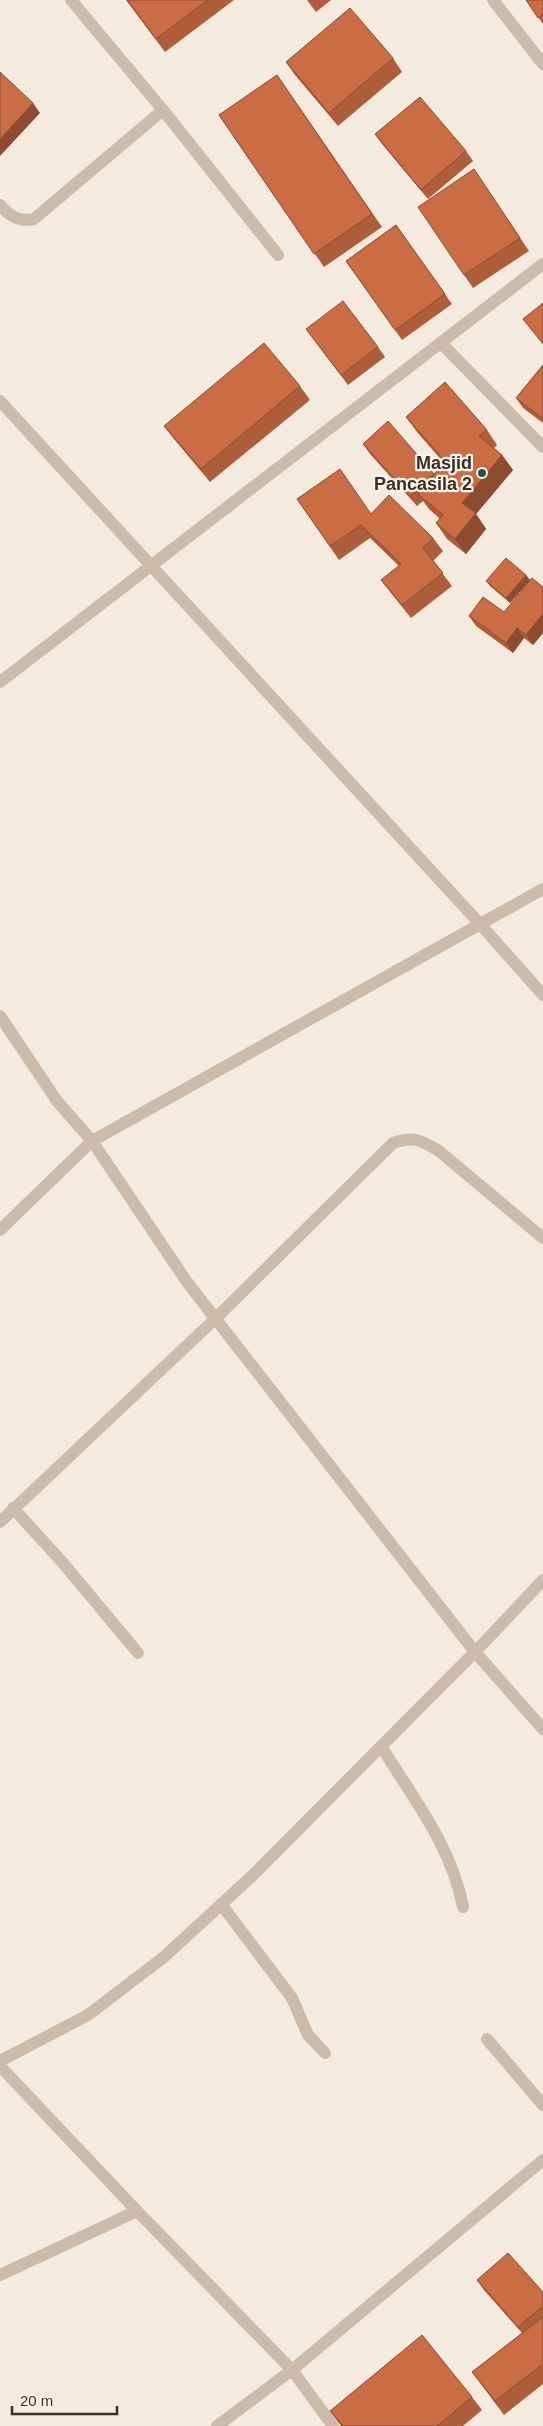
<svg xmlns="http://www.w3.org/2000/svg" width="543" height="2426" font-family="Arial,sans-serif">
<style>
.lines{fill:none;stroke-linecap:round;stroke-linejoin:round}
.lane{stroke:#ccbba9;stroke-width:12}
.street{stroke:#ccbba9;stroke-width:12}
.wall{fill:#ae5e3b}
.shaded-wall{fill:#8d4c30}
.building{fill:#ca6d45;stroke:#8d4c30}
.poi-dot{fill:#1c555d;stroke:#fbf4ea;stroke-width:2}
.labels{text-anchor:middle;stroke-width:4.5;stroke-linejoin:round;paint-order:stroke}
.poi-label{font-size:18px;font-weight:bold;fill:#392f29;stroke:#fbf4ea;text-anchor:end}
</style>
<rect width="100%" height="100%" fill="#f4eade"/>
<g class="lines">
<!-- lane -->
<path class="lane" d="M 71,0 L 163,110 L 278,255
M 0,205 C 10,216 18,222 34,219 L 163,110"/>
<!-- street -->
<path class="street" d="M 493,0 L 543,64
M 441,343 L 543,447
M 0,401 L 480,924 L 543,995
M 0,682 L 543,264
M 0,1016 L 57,1101 L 92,1141 L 187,1282 L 475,1652 L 543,1729
M 0,1230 L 92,1141 L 543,889
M 13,1508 L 63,1563 L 138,1653
M 0,1522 L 216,1318 L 393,1143 C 414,1136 421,1140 439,1151 L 543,1238
M 381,1746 C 413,1798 452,1847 463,1907
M 221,1904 L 292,1998 L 308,2035 L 325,2053
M 487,2039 L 543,2105
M 0,2061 L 88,2015 L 164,1957 L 252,1876 L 475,1652 L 543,1580
M 0,2066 L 137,2211 L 292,2370 L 333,2426
M 0,2275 L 137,2211
M 217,2426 L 292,2370 L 543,2160"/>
</g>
<!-- wall -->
<path class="wall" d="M 126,0 L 234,0 L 165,52 Z
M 307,0 L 331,0 L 316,12 Z
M 526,0 L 543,0 L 543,24 Z
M 393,58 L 402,72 L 338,126 L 295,75 L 286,62 Z
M 277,75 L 382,227 L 324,267 L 219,115 Z
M 375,134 L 466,151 L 473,161 L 428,199 L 382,144 Z
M 474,169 L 529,251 L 473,288 L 464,275 Z
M 396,225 L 452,304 L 402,340 L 346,261 Z
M 306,329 L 378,347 L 385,357 L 348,385 Z
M 543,365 L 543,423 L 523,408 L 516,398 Z
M 300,386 L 310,400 L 210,482 L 174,439 L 164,426 Z
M 406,417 L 487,430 L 497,445 L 494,448 L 502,455 L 513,470 L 476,514 L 486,529 L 466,554 L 447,539 L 436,523 L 440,519 L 429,509 L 423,501 L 417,506 L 370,454 L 363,444 L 434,474 L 444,463 L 417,432 Z
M 297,499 L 371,514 L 433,538 L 443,551 L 433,561 L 452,586 L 411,618 L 391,593 L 381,580 L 399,566 L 370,538 L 339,560 Z
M 530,580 L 510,603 L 490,586 L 486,581 Z
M 543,587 L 543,633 L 533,645 L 524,638 L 513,653 L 476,626 L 469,616 L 504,612 Z
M 477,2280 L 543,2292 L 543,2384 L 504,2415 L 472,2372 L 522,2333 L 484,2290 Z
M 472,2397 L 482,2410 L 463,2426 L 341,2426 L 330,2411 Z"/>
<!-- shaded-wall -->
<path class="shaded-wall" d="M 33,103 L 40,113 L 0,156 L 0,139 Z
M 502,455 L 513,470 L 476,514 L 486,529 L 466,554 L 455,539 L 462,503 Z
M 526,575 L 530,580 L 510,603 L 506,598 Z
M 543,614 L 543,633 L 533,645 L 526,635 Z
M 517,628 L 524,638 L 513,653 L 506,643 Z"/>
<!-- building -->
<path class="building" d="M 127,0 L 208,0 L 156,39 Z
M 526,0 L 543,0 L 543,14 L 538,18 Z
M 350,8 L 393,58 L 329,113 L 286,62 Z
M 0,72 L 33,103 L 0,139 Z
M 277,75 L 372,214 L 314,254 L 219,115 Z
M 420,97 L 466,151 L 421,190 L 375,134 Z
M 474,169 L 520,238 L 464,275 L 418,207 Z
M 396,225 L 445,294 L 395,330 L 346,261 Z
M 343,301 L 378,347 L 341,375 L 306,329 Z
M 543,303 L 543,344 L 523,319 Z
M 264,343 L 300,386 L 201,469 L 164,426 Z
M 543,365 L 543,419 L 516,398 Z
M 445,382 L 487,430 L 479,436 L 502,455 L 462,503 L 476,513 L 455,539 L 436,523 L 443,515 L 418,494 L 445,461 L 406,417 Z
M 388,421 L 434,474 L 410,496 L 363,444 Z
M 340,469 L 371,514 L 389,495 L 433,538 L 423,548 L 443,573 L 402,605 L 381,580 L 401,564 L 361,525 L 330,546 L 297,499 Z
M 506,558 L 526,575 L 506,598 L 486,581 Z
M 532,578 L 543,587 L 543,614 L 526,635 L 517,628 L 506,643 L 469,616 L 483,597 L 504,612 Z
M 508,2253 L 543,2292 L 543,2306 L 518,2327 L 477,2280 Z
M 543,2317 L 543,2364 L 495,2401 L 472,2372 Z
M 422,2335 L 472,2397 L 437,2426 L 343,2426 L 330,2411 Z"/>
<!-- markers -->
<circle class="poi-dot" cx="482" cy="473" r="5"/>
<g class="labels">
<!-- poi labels -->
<g class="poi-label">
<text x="472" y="469">Masjid<tspan x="472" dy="21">Pancasila 2</tspan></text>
</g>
</g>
<!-- scale -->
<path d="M12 2406v8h105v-8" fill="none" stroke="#392f29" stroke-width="2.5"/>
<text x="20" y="2406" font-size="15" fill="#392f29" stroke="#fbf4ea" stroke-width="4" paint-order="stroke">20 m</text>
</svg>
